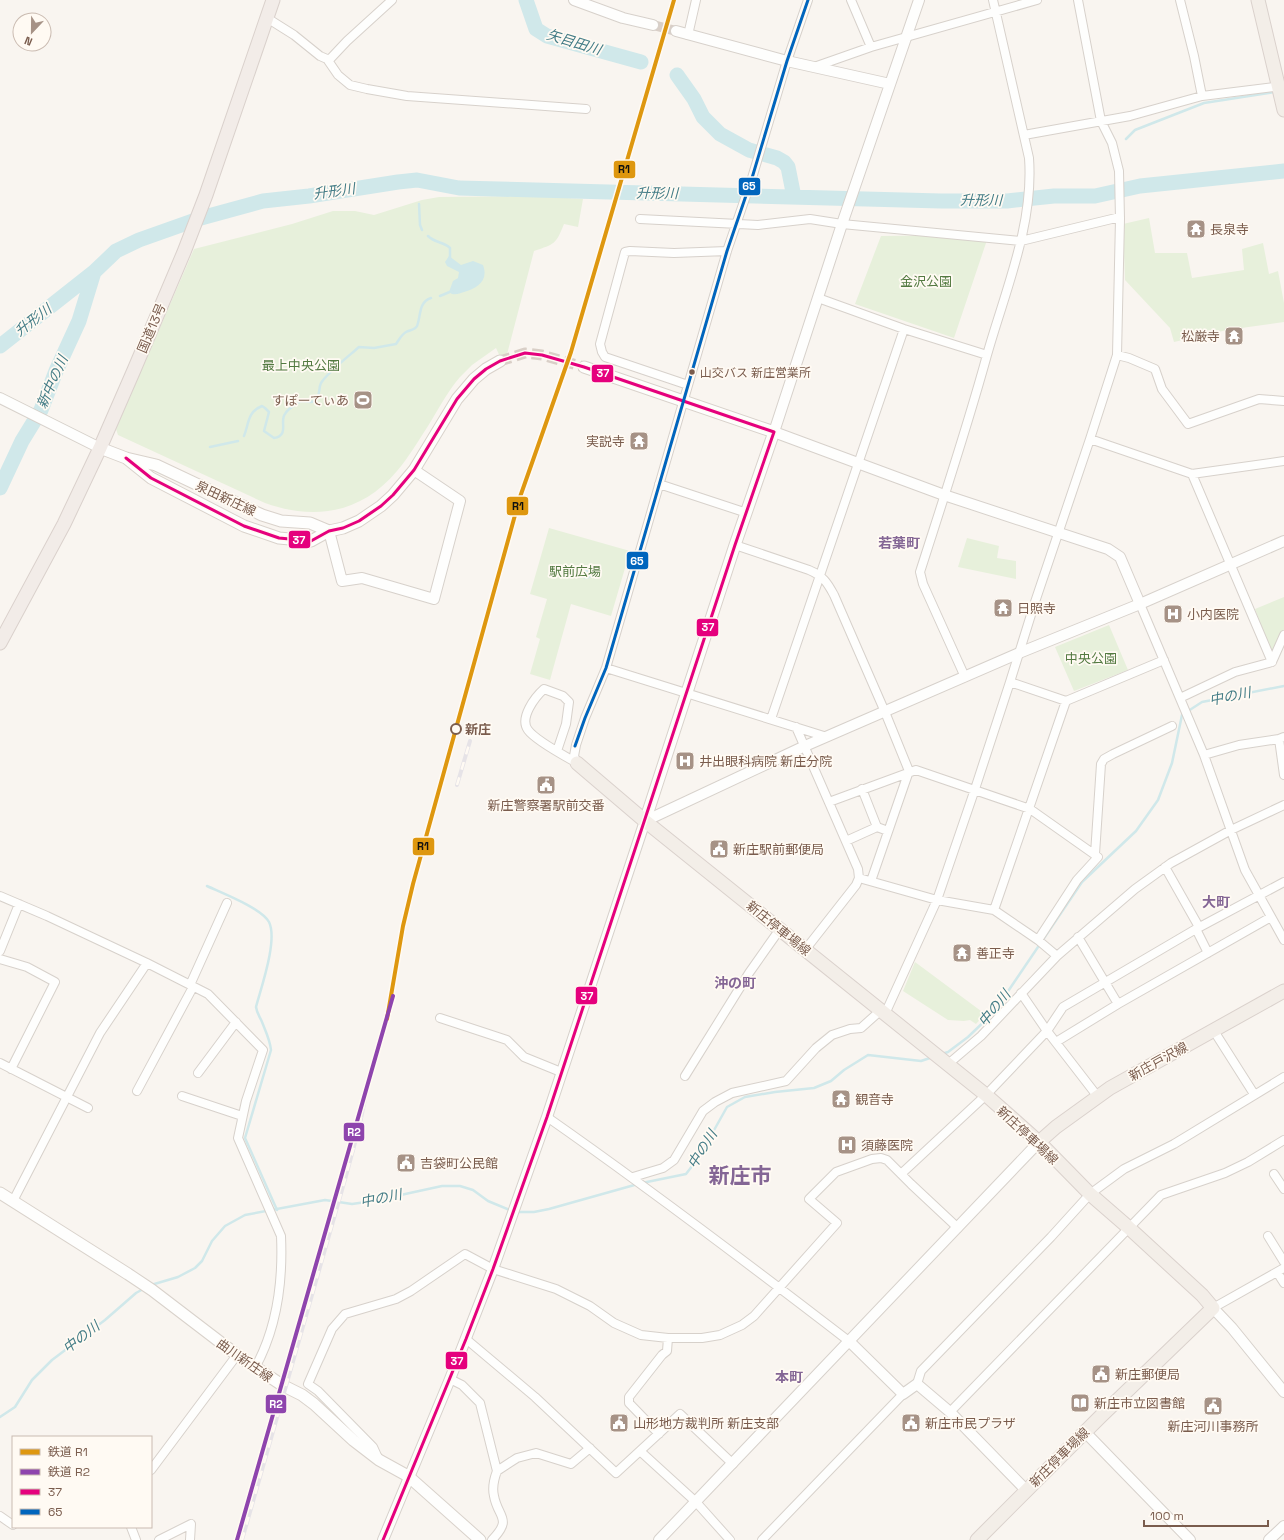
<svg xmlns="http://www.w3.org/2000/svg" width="1284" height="1540" font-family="'Space Grotesk','Noto Sans JP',sans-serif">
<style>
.green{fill:#e7f0db}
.water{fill:#d0e8ea}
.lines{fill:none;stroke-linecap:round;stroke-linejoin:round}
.stream{stroke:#d0e8ea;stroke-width:2.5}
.river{stroke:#d0e8ea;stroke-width:15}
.tertiary-tunnel{stroke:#d9cfc7;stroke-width:10;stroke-dasharray:10 5;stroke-linecap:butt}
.secondary-tunnel{stroke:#d9cfc7;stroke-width:11;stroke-dasharray:11 5.5;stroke-linecap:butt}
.minor-casing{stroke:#d7d1cb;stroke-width:10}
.tertiary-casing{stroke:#d7d1cb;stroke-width:12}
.secondary-casing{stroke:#d9d2cb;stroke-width:13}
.primary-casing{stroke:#dad1cc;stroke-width:15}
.trunk-casing{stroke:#dad1cc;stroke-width:15}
.minor{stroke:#fefefd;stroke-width:8}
.tertiary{stroke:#fefefd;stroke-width:10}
.secondary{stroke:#fefefd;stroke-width:11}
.primary{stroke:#f3eee8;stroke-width:13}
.trunk{stroke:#f2ece8;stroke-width:13}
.rail-casing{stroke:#e6e3e7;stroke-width:4}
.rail{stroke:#fffaf3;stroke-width:2.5;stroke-dasharray:8;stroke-linecap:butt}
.bus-1-casing{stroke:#fffaf3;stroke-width:6}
.bus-2-casing{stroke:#fffaf3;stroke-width:6}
.bus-1{stroke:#e5007d;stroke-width:3}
.bus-2{stroke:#0065bd;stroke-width:3}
.rail-1-casing{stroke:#fffaf3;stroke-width:7}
.rail-2-casing{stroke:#fffaf3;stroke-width:7}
.rail-1{stroke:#de970f;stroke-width:4}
.rail-2{stroke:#8e44ad;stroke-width:4}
.bus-dot{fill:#7a5c4d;stroke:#fffaf3;stroke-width:1.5}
.stop-dot{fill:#fffaf3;stroke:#7a5c4d;stroke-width:2}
.labels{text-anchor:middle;stroke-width:3.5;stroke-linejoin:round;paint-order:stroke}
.bus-label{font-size:12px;fill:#7a5c4d;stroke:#fffaf3;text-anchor:start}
.poi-label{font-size:13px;fill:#7a5c4d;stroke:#fffaf3;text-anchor:start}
.park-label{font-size:13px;fill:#537a41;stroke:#fffaf3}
.street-label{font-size:13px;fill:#7a5c4d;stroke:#fffaf3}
.stop-label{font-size:13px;font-weight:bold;fill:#7a5c4d;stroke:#fffaf3;text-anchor:start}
.water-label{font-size:14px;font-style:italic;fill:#437c86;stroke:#fffaf3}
.neighbourhood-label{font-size:14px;font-weight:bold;fill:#846695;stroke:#fffaf3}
.town-label{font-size:21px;font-weight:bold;fill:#846695;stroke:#fffaf3}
.line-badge{stroke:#fffaf3;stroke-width:1.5}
.badge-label{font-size:11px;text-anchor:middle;font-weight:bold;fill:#fff}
.pale-badge-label{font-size:11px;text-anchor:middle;font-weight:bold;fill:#111}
</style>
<rect width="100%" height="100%" fill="#f9f5f0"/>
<!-- green -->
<path class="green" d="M 535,196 L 583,199 L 578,227 L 564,224 C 556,244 555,244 534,251 L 505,362 L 502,361 L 496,348 L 472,365 L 460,377 C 447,392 438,410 428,426 C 418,441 409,457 397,471 C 362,513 315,521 265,503 L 118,435 L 116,429 L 194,249 L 292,224 L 333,211 L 355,211 L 374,215 L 422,200 L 439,197 Z
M 1149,218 L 1155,253 L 1187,253 L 1192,278 L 1244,270 L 1242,249 L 1263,243 L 1269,274 L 1278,271 L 1284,303 L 1284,322 L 1227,330 L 1174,342 L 1170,328 L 1125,280 L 1123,224 Z
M 974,235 L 987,240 L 954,338 L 855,304 L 881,236 Z
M 549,528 L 630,551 L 611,616 L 571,604 L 550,680 L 530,674 L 540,639 L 536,637 L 547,599 L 530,594 Z
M 967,538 L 999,546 L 997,558 L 1016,561 L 1016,579 L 958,567 Z
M 1284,597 L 1284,630 L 1275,651 L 1271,652 L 1255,609 Z
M 1109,625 L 1128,670 L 1074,691 L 1055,647 Z
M 915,962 L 985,1014 L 976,1024 L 970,1020 L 964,1021 L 948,1020 L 903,991 Z"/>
<!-- water -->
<path class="water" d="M 449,256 L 461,265 L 473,261 L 483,265 C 489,281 477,288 464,292 C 460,293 457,295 452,294 L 449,292 L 453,281 L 458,278 L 459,272 L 447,266 L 445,262 Z
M580 573a6 6 0 1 1 12 0a6 6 0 1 1-12 0Z"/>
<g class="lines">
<!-- stream -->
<path class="stream" d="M 1126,139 L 1135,130 L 1204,103 L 1275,92
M 419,204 L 420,225 L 422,230
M 428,236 C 435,243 444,242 450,248 L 450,260
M 440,296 L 452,291
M 244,436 C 249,424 247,412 262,406 L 265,408 L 269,412 L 264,431 L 274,438 C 290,435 279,421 285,414 C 288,408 295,405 301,401 L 311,402 L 316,401 C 321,393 318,389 321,383 C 327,373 350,355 359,347 L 374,348 L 396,344 C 399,340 401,335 406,332 C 410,330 415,330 417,326 C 421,317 418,302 431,298
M 210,447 L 238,441
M 207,886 C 222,893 261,908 269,922 C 278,940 261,988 256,1007 C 257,1014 260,1017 262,1022 C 266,1032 270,1040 271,1050 L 245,1138 L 277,1210
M 942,1054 L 948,1052 L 968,1037 L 994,1012 L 1082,882 L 1136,831 L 1158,800 L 1172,763 L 1182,715 L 1202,702 L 1284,686
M 642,1183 L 686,1174 L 699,1157 L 727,1107 L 745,1097 L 775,1092 L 814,1088 L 831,1081 L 844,1070 L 868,1055 L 921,1061 L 933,1057
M 517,1212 L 534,1212 L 549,1209 L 638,1184
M 151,1285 L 178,1277 L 195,1268 L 202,1261 L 212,1241 L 225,1226 L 245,1215 L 325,1200 L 352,1204 L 373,1201 L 442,1186 L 460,1186 L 473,1190 L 488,1201 L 512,1211
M 0,1417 L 15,1407 L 32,1380 L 52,1360 L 105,1320 L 136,1293 L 145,1288"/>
<!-- river -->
<path class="river" d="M 526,0 L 536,29 L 547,36 L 641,62
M 677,75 L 694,99 L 703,117 L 720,134 L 749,150 L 777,158 L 784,162 L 788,167 L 794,197
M 0,346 L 94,272 L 116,251 L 139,240 L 201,218 L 263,201 L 309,196 L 398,182 L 417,180 L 459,188 L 941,201 L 1007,201 L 1054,196 L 1095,196 L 1140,186 L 1284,171
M 0,488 L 22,441 L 41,410 L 56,371 L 79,321 L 94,272"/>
<!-- tertiary-tunnel -->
<path class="tertiary-tunnel" d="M 653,25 L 676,31"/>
<!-- secondary-tunnel -->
<path class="secondary-tunnel" d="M 500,361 L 525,353 L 542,355 L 584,367"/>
<defs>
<path id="minor" d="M 851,0 L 871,47
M 1180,0 L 1194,56 L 1202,96
M 267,18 L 294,35 L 320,56 L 327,59 L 331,58 L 347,41 L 392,0
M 688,35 L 696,0
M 327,59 L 338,75 L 350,85 L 367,89 L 407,96 L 586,109
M 814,67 L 871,47 L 1037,0
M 1024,135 L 1130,116 L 1202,96 L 1282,86
M 640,219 L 758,225 L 810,219 L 842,224 L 1021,241 L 1120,217
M 818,298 L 904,329 L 987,355
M 1117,355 L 1129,358 L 1155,369 L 1162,389 L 1188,424 L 1259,399 L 1284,401
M 688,385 L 605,357 L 602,352 L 600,344 L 625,252 L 630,251 L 674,253 L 727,251
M 1090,439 L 1192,474 L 1284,461
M 1192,474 L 1272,662
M 659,484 L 747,513
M 735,545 L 809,570 C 823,576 827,582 834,595 L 885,712 L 909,771 L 871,881
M 1140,604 L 1204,755 L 1245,870 L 1284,940
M 1272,662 L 1284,635
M 606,668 L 827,737
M 965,677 L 923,584 L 920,572 C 943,500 967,428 987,355 C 1005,291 1034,225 1029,158 L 993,0
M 1010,682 L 1066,701 L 1164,660
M 1180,698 L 1235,672 L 1272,662
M 771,719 L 904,329
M 796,727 L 858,869 L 859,878 L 856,885 L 805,950
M 1279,739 L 1284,775
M 557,751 L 566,724 L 569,702 L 563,696 L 544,689 C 535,697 519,718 528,730 C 536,741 565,756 577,763
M 1204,755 L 1239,745 L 1279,739 L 1284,737
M 577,763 L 574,756 L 576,745 L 585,718 L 606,668 L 727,251 L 752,178 L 787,61 L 808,0
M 862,789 L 877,827 L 888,831
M 829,802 L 916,770 L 1030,809 L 1098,857 L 1077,880 L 1038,940
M 846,841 L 877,827
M 1095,854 L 1101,764 L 1104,759 L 1113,754 L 1172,726
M 1165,867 L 1199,927
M 859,878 L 937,900 L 994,910 L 1038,940 L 1057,956
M 0,896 L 47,916 L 147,963 L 208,994 L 263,1050 L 246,1101 L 238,1138 L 281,1236 C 283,1280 277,1328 255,1368
M 994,910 L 1066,701
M 1196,929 L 1208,953
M 1078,937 L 1118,1004
M 0,951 L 19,904
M 0,959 L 27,967 L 55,982 L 11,1069
M 190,985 L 227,903
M 1021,993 L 1047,1031 L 1098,1097
M 885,1014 L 937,900 L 975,789 L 1010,682 L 1035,602 L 1090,439 L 1117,355 L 1120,219 L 1119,171 L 1112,143 L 1101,121 L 1078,0
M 440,1018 L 507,1040 L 524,1057 L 561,1072
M 1214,1031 L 1254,1094
M 1056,1042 L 1118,1004 L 1271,917
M 0,1063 L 88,1108
M 947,1065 L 981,1036 L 1057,956 L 1135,889 L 1171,863 L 1231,830 L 1284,805
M 198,1073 L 236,1022
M 685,1076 L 749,973 L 780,929
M 137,1091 L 193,987
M 182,1096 L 242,1116
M 547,1117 C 650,1189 750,1265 850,1342
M 901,1174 L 986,1095 L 1047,1031 L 1063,1007 L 1196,929 L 1284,882
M 1274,1174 L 1284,1189
M 633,1177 L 663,1168 L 674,1160 L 703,1111 L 715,1102 L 732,1093 L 786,1081 L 816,1048 L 832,1035 L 850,1029 L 861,1028 L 880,1011
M 13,1201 L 100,1033 L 147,963
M 1268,1236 L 1284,1262
M 1277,1272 L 1284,1283
M 1213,1308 L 1284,1268
M 466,1339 L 535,1397 L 616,1473 L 680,1414 L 733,1464
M 450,1379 L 462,1385 L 480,1403 L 497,1471 C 494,1479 492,1488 494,1496 C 498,1518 513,1518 492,1540
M 917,1384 L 921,1371 L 1051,1237 L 1090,1194 L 1124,1169 L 1174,1144 L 1284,1077
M 950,1412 L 1161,1195 L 1225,1173 L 1248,1162 L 1284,1140
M 659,1434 L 629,1403 L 629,1397 L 662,1355 L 667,1351 L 668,1338
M 640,1451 L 696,1502 L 730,1540
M 378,1458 L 373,1447 L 318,1391 L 308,1384 L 332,1329 L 345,1314 L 396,1299 L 411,1291 L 465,1254 L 493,1269 L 556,1289 L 590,1306 L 614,1323 L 641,1335 L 668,1338 L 702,1338 L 720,1335 L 742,1325 L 754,1316 L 837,1223 L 809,1199 L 836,1172 L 872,1159 L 881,1158 L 887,1160 L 911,1184 L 958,1228
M 151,1470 L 237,1355
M 497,1471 L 517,1458 L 536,1453 L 571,1464 L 590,1448
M 0,1516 L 13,1525
M 131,1527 L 136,1540
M 159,1540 L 191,1524 L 190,1540
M 762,1540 L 903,1394"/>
<path id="tertiary" d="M 574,0 L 623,18 L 653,25
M 919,0 L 842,224 L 774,432 L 944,495 L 1108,549 L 1120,557 L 1140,604
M 676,31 L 787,61 L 890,84
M 0,398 L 100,448
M 329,531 L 342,581 L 362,578 L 434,599 L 460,501 L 414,470
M 1213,1308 L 1232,1328 L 1284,1392
M 850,1342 L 903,1394 L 917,1384 L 950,1412 L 1026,1490
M 1085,1432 L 1190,1540
M 383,1540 L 450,1379 L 493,1269 L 547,1117 L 645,821 L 805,746 L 1019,653 L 1140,604 L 1284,541
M 659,1540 L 1039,1142
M 1269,1540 L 1284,1526"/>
<path id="secondary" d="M 584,367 L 774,432 L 735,545 L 645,821
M 100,448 L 126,458 L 156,465 L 262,515 L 281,521 L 310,523 L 329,531
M 126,458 L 151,478 L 244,526 L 279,538 L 311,541 L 329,531 L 343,528 L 359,521 L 381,506 L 393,495 L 414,470 L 457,399 L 474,379 L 486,369 L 500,361
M 0,1193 L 128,1274 L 152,1290 L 237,1355 L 282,1385 L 302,1395 L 314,1404 L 353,1440 L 379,1460 L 408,1476 L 480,1540"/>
<path id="primary" d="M 1258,0 L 1284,110
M 577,763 L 645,821 L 986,1095 L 1039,1142 L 1090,1194 L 1128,1227 L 1202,1295 L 1213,1308 L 1100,1417 L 977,1540
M 1039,1142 L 1056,1127 L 1110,1088 L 1284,991"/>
<path id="trunk" d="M 0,643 L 64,524 L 100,448 L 134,370 L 184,252 L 206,195 L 273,0"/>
</defs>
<!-- minor casing -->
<use href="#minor" class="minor-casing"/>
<!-- tertiary casing -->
<use href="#tertiary" class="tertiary-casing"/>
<!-- secondary casing -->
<use href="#secondary" class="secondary-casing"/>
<!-- primary casing -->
<use href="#primary" class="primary-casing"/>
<!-- trunk casing -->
<use href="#trunk" class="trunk-casing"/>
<!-- minor -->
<use href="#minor" class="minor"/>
<!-- tertiary -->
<use href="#tertiary" class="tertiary"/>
<!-- secondary -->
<use href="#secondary" class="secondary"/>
<!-- primary -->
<use href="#primary" class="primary"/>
<!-- trunk -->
<use href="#trunk" class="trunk"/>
<defs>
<path id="rail" d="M 457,785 L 470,741
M 387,1019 L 403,926 L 413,884 L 454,730
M 242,1540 L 346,1176 L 359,1128 L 367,1089"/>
</defs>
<!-- rail casing -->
<use href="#rail" class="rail-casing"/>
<!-- rail -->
<use href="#rail" class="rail"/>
<defs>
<path id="bus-1" d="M 126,458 L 151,478 L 244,526 L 279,538 L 311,541 L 329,531 L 343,528 L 359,521 L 381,506 L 393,495 L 414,470 L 457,399 L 474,379 L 486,369 L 500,361 L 525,353 L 542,355 L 584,367 L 774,432 L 735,545 L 547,1117 L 493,1269 L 466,1339 L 383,1540"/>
<path id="bus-2" d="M 575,746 L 585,718 L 606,668 L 727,251 L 752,178 L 787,61 L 808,0"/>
</defs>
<!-- bus-1 casing -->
<use href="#bus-1" class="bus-1-casing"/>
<!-- bus-2 casing -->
<use href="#bus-2" class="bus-2-casing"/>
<!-- bus-1 -->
<use href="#bus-1" class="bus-1"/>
<!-- bus-2 -->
<use href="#bus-2" class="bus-2"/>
<defs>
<path id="rail-1" d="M 387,1019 L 403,926 L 413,884 L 520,497 L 571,352 L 674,0"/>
<path id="rail-2" d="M 237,1540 L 393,996"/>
</defs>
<!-- rail-1 casing -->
<use href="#rail-1" class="rail-1-casing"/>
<!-- rail-2 casing -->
<use href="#rail-2" class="rail-2-casing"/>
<!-- rail-1 -->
<use href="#rail-1" class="rail-1"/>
<!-- rail-2 -->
<use href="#rail-2" class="rail-2"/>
</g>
<!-- icons -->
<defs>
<symbol id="temple-square" viewBox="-11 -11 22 22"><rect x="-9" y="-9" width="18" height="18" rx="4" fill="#a69286" stroke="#fffaf3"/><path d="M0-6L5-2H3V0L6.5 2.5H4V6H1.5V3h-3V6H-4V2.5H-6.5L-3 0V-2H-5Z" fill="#fff"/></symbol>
<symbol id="stadium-square" viewBox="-11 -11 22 22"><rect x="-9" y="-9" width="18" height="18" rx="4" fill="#a69286" stroke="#fffaf3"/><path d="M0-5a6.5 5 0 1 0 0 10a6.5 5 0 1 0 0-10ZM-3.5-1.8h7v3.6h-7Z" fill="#fff"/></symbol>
<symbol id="hospital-square" viewBox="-11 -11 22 22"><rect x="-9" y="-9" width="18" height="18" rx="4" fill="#a69286" stroke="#fffaf3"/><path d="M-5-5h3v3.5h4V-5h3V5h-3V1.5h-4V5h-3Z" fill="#fff"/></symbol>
<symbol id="civic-square" viewBox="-11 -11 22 22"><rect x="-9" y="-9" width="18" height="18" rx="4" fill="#a69286" stroke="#fffaf3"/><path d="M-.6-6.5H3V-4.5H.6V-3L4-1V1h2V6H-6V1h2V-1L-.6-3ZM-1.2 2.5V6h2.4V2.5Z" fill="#fff"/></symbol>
<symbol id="library-square" viewBox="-11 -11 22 22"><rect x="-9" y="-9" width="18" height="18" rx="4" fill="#a69286" stroke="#fffaf3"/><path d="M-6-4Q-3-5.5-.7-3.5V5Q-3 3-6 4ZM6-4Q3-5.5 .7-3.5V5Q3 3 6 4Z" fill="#fff"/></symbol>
</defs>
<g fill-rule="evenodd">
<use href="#temple-square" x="1185" y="218" width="22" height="22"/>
<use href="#temple-square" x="1223" y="325" width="22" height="22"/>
<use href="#stadium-square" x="352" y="389" width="22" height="22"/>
<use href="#temple-square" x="628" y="430" width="22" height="22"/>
<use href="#temple-square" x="992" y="597" width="22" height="22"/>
<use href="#hospital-square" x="1162" y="603" width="22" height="22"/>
<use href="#hospital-square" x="674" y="750" width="22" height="22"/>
<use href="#civic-square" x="535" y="774" width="22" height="22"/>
<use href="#civic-square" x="708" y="838" width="22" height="22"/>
<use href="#temple-square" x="951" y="942" width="22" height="22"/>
<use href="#temple-square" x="830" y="1088" width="22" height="22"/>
<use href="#hospital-square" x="836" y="1134" width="22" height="22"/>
<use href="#civic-square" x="395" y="1152" width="22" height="22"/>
<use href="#civic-square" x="1090" y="1363" width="22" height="22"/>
<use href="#library-square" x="1069" y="1392" width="22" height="22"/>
<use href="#civic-square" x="1202" y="1395" width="22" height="22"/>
<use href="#civic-square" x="608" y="1412" width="22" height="22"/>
<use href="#civic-square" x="900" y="1412" width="22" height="22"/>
</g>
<!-- markers -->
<circle class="bus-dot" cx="692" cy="372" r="3.5"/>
<circle class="stop-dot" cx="456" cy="729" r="5"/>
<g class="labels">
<!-- bus labels -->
<g class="bus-label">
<text x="700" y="377">山交バス 新庄営業所</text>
</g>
<!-- poi labels -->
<g class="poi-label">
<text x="1210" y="234">長泉寺</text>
<text x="1220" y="341" text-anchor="end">松厳寺</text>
<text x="349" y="405" text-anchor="end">すぽーてぃあ</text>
<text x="625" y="446" text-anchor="end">実説寺</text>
<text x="1017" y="613">日照寺</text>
<text x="1187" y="619">小内医院</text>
<text x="699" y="766">井出眼科病院 新庄分院</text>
<text x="546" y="810" text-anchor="middle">新庄警察署駅前交番</text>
<text x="733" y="854">新庄駅前郵便局</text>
<text x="976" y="958">善正寺</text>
<text x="855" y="1104">観音寺</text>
<text x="861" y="1150">須藤医院</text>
<text x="420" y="1168">吉袋町公民館</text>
<text x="1115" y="1379">新庄郵便局</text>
<text x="1094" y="1408">新庄市立図書館</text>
<text x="633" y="1428">山形地方裁判所 新庄支部</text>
<text x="925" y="1428">新庄市民プラザ</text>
<text x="1213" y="1431" text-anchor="middle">新庄河川事務所</text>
</g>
<!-- park labels -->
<g class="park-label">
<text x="926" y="286">金沢公園</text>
<text x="301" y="370">最上中央公園</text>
<text x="575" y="576">駅前広場</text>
<text x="1091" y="663">中央公園</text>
</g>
<!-- street labels -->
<g class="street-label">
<text transform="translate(151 328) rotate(-67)" y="5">国道13号</text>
<text transform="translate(226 498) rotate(25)" y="5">泉田新庄線</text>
<text transform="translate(779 928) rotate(39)" y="5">新庄停車場線</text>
<text transform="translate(1158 1061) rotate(-29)" y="5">新庄戸沢線</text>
<text transform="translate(1028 1135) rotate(43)" y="5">新庄停車場線</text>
<text transform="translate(245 1360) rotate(35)" y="5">曲川新庄線</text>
<text transform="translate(1059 1457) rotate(-45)" y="5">新庄停車場線</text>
</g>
<!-- stop labels -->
<g class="stop-label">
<text x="465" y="734">新庄</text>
</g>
<!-- water labels -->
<g class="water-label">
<text transform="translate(574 42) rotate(17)" y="5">矢目田川</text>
<text transform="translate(334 191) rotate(-8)" y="5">升形川</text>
<text transform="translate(657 193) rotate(1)" y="5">升形川</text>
<text transform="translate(981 200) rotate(1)" y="5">升形川</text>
<text transform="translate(33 320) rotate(-38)" y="5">升形川</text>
<text transform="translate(52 382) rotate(-66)" y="5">新中の川</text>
<text transform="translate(1230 696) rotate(-11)" y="5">中の川</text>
<text transform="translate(994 1008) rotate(-51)" y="5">中の川</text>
<text transform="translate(702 1149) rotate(-58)" y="5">中の川</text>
<text transform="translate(381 1198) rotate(-11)" y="5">中の川</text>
<text transform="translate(81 1337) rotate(-38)" y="5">中の川</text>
</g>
<!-- neighbourhood labels -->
<g class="neighbourhood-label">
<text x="899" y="548">若葉町</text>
<text x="1216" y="907">大町</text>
<text x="735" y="988">沖の町</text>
<text x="789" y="1382">本町</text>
</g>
<!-- town labels -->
<g class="town-label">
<text x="740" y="1183">新庄市</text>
</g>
</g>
<g class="line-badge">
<rect x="613" y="160" width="23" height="19" rx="4" fill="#de970f"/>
<rect x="738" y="177" width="23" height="19" rx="4" fill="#0065bd"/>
<rect x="591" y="364" width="23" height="19" rx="4" fill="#e5007d"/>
<rect x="506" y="496" width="23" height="20" rx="4" fill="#de970f"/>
<rect x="288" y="530" width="23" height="19" rx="4" fill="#e5007d"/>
<rect x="626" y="551" width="23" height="19" rx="4" fill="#0065bd"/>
<rect x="696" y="618" width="23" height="19" rx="4" fill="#e5007d"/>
<rect x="412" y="837" width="23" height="19" rx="4" fill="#de970f"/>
<rect x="575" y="986" width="23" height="19" rx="4" fill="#e5007d"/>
<rect x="343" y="1122" width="22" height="20" rx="4" fill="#8e44ad"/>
<rect x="445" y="1351" width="23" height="19" rx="4" fill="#e5007d"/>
<rect x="265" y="1394" width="22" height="20" rx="4" fill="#8e44ad"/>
</g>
<g class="badge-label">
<text x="749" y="190">65</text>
<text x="603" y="377">37</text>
<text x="299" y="544">37</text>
<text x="637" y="565">65</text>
<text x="708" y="631">37</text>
<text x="587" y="1000">37</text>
<text x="354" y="1136">R2</text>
<text x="457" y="1365">37</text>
<text x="276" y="1408">R2</text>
</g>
<g class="pale-badge-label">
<text x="624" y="173">R1</text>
<text x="518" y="510">R1</text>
<text x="423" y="850">R1</text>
</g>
<!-- legend -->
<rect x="12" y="1436" width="140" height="92" fill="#fffaf3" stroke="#cabbb1"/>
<rect x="20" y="1449" width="20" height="6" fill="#de970f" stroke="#cabbb1"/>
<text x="48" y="1456" font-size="12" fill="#7a5c4d">鉄道 R1</text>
<rect x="20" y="1469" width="20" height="6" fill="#8e44ad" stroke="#cabbb1"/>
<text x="48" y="1476" font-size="12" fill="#7a5c4d">鉄道 R2</text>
<rect x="20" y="1489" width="20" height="6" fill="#e5007d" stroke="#cabbb1"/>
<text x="48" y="1496" font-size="12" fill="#7a5c4d">37</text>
<rect x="20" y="1509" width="20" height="6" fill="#0065bd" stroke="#cabbb1"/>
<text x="48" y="1516" font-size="12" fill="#7a5c4d">65</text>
<!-- north arrow -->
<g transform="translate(32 32) rotate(202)"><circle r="19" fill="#fffaf3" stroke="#cabbb1"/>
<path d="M0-3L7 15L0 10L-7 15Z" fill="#a69286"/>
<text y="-6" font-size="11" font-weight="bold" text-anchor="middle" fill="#7a5c4d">N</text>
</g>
<!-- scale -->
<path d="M1144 1520v6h124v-6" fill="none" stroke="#7a5c4d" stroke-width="2"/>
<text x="1150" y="1520" font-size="12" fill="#7a5c4d" stroke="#fffaf3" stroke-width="3" paint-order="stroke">100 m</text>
</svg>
